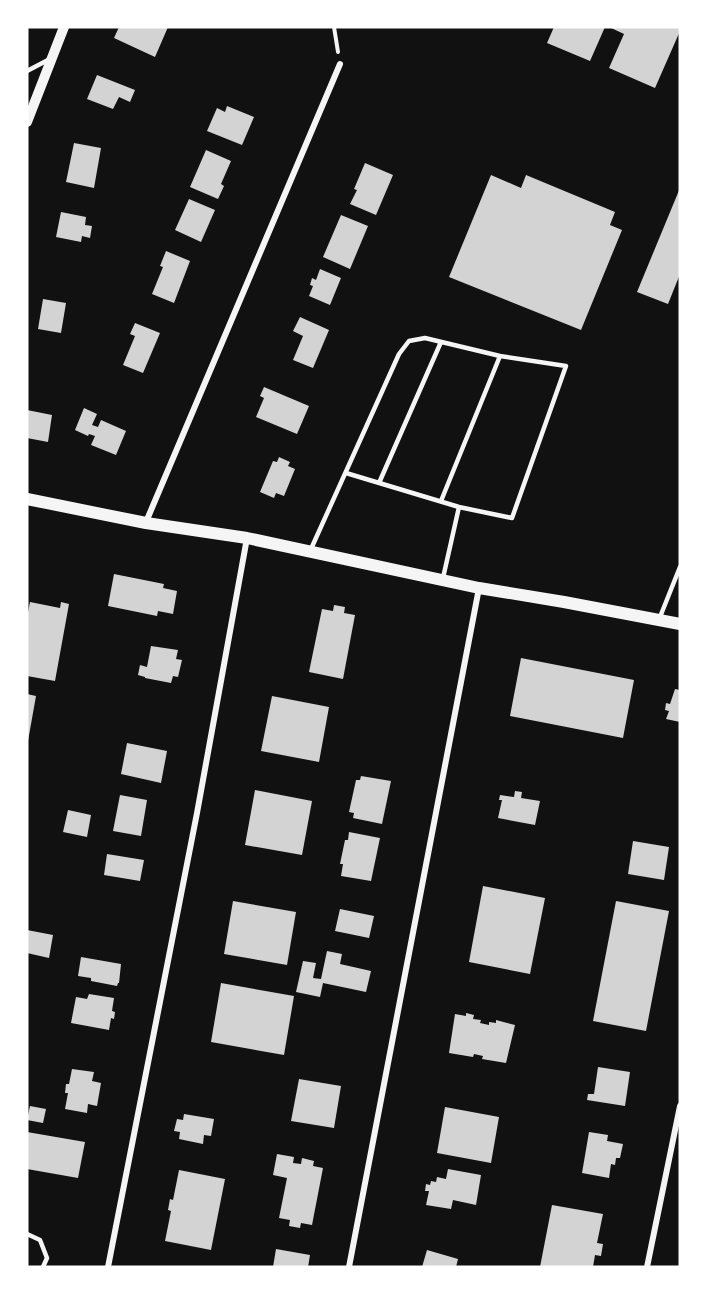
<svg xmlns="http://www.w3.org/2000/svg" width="707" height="1294" font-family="'PT Sans Narrow',sans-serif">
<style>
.building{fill:#d3d3d3}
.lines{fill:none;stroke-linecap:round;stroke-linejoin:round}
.path{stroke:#f5f5f5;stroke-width:4}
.service{stroke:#f5f5f5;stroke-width:4.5}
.minor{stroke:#f5f5f5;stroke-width:6}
.tertiary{stroke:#f5f5f5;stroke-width:10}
.secondary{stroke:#f5f5f5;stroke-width:12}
</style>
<rect width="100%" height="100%" fill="#111"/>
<!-- building -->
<path class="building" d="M 119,27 L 168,27 L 155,57 L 114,38 Z
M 554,27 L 605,27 L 590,61 L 547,43 Z
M 609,27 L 680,27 L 680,31 L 655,88 L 609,68 L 624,34 Z
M 97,75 L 135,90 L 130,102 L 119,97 L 113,109 L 87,99 Z
M 227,106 L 254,117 L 242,145 L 207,131 L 217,108 L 225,112 Z
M 74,143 L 101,148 L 94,188 L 66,182 Z
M 206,150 L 231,161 L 221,184 L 224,186 L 218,199 L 190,187 Z
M 365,163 L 393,175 L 376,215 L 350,204 L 357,190 L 354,189 Z
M 491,175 L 521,188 L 526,175 L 615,212 L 610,225 L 622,230 L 581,330 L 449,277 Z
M 680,188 L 680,274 L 668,304 L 637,292 Z
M 189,199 L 215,210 L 201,242 L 175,230 Z
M 61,212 L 86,217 L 85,225 L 92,226 L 90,238 L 82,236 L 81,242 L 56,237 Z
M 341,215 L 368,226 L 350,269 L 323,257 Z
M 166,251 L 190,261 L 174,303 L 152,294 L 163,267 L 160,266 Z
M 320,269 L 341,278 L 330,305 L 309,296 L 313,286 L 310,285 L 312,278 L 316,280 Z
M 43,299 L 66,303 L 61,333 L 38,329 Z
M 300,317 L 329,330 L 313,368 L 293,360 L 303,336 L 293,331 Z
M 135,323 L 160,333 L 143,373 L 123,365 L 135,336 L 130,334 Z
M 264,387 L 309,406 L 297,434 L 256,417 L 264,398 L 260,396 Z
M 84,408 L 97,414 L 92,425 L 98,427 L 101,420 L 126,431 L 116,455 L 91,445 L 95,436 L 89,434 L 88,436 L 75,430 Z
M 27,410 L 52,415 L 48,442 L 27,438 Z
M 279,457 L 290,462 L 288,466 L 295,469 L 284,496 L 276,493 L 274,498 L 260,492 L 273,461 L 277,462 Z
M 114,574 L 164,584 L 163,588 L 177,591 L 173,614 L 158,611 L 157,616 L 108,606 Z
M 30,602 L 60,608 L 61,602 L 69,604 L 55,681 L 27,676 L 27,618 Z
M 334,605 L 345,607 L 344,613 L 355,615 L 343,679 L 309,672 L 322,609 L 333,611 Z
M 151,646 L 178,650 L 176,659 L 182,660 L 178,677 L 173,676 L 171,683 L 145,678 L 145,677 L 138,675 L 140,665 L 147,667 Z
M 521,658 L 634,680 L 623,738 L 510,716 Z
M 675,689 L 680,690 L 680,722 L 666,719 L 669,711 L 665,710 L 666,703 L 670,704 Z
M 27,694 L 36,696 L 28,741 L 27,741 Z
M 272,696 L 329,707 L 319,762 L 261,751 Z
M 127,743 L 167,751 L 161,783 L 121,774 Z
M 361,776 L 391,781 L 382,824 L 353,818 L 354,813 L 349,812 L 356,780 L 360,780 Z
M 255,790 L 312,801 L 302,855 L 245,845 Z
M 515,791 L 522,792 L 521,798 L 540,801 L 535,825 L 498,818 L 502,800 L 499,800 L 500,795 L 514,797 Z
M 120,795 L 147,800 L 141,836 L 113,831 Z
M 68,810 L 91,815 L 87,837 L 63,832 Z
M 349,832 L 380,838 L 371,881 L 341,876 L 343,864 L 340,864 L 345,840 L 348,840 Z
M 633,841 L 669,847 L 664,880 L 628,874 Z
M 107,854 L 144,860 L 140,881 L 104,875 Z
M 483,886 L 545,898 L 530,974 L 469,962 Z
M 233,901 L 296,912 L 287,965 L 224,954 Z
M 616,901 L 669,911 L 646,1031 L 593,1021 Z
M 340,909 L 374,916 L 369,938 L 335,931 Z
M 27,930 L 53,935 L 49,958 L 27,953 Z
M 327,951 L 342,954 L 340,964 L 371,971 L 366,992 L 323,983 L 320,997 L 296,992 L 303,961 L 316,963 L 313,978 L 321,979 Z
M 81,957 L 121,964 L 119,983 L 118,983 L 117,986 L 91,981 L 91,978 L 78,976 Z
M 221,983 L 294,996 L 284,1055 L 211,1042 Z
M 89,994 L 114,998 L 112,1011 L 115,1012 L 114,1019 L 111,1018 L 109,1030 L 71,1023 L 76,997 L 87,999 Z
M 466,1013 L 474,1015 L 473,1019 L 481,1020 L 480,1023 L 489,1025 L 489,1022 L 496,1023 L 496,1020 L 515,1025 L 506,1063 L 482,1059 L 483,1056 L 474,1054 L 473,1057 L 449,1053 L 455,1014 L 466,1016 Z
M 598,1067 L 630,1072 L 625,1106 L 587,1100 L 588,1094 L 594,1094 Z
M 72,1069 L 94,1072 L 92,1081 L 101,1083 L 97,1106 L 88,1104 L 87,1113 L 65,1109 L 68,1093 L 65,1093 L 66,1084 L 69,1084 Z
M 299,1079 L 341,1086 L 334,1128 L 291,1121 Z
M 30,1106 L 46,1109 L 43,1123 L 27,1120 Z
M 445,1107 L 499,1117 L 491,1163 L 437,1153 Z
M 184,1114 L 214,1119 L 211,1136 L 204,1135 L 203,1144 L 179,1139 L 180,1132 L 174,1131 L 177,1119 L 183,1120 Z
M 27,1132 L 85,1142 L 78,1178 L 27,1169 Z
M 589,1132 L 608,1135 L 607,1141 L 623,1144 L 620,1158 L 616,1158 L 615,1165 L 611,1164 L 609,1178 L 582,1173 Z
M 277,1154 L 294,1157 L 293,1163 L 301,1164 L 302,1158 L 314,1161 L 313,1166 L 323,1168 L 312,1225 L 301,1223 L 300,1228 L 289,1226 L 290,1220 L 279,1218 L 287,1178 L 273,1175 Z
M 448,1169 L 481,1175 L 476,1205 L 453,1200 L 451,1209 L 426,1205 L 429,1191 L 425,1191 L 426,1184 L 430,1185 L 431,1181 L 436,1182 L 437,1177 L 446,1179 Z
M 179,1170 L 225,1179 L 211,1250 L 165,1241 L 171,1211 L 168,1210 L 170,1199 L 173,1200 Z
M 552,1205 L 603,1214 L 597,1243 L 603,1244 L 601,1256 L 595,1255 L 593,1267 L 540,1267 Z
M 276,1249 L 310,1255 L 308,1267 L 273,1267 Z
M 427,1250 L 458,1259 L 456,1267 L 422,1267 Z"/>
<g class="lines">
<!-- path -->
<path class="path" d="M 334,27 L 338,52"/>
<!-- service -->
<path class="service" d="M 27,71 L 48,60
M 379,483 L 441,342
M 441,501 L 500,356
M 311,549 L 399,354 L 409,341 L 425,338 L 500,356 L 566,366 L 512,518 L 459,507 L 346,473
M 443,578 L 459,507
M 660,617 L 680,567
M 27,1234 L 40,1240 L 47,1258 L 43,1267"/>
<!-- minor -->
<path class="minor" d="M 146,522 L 340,64
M 108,1267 L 197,813 L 247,538
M 349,1267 L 479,588
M 647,1267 L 680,1106"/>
<!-- tertiary -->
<path class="tertiary" d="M 27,122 L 64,27"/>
<!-- secondary -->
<path class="secondary" d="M 27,499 L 146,523 L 247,538 L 479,588 L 564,602 L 680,624"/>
</g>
<!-- border -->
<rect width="707" height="1294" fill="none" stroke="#ffffff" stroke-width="57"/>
</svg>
